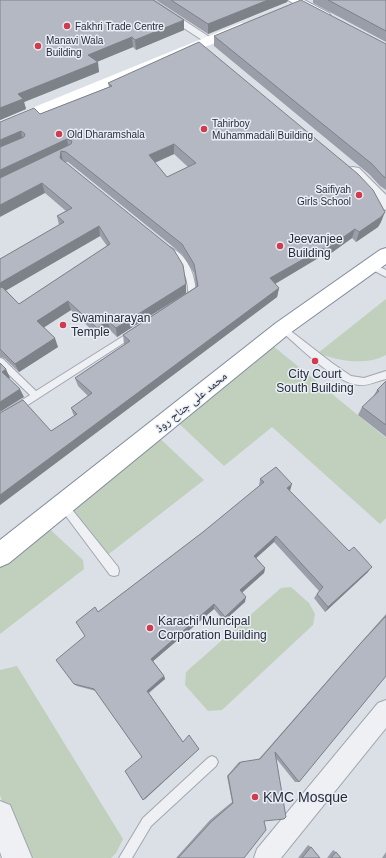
<svg xmlns="http://www.w3.org/2000/svg" width="386" height="858" font-family="Arial,'Noto Naskh Arabic',sans-serif">
<style>
.green{fill:#c1d0bc}
.lines{fill:none;stroke-linecap:round;stroke-linejoin:round}
.service-casing{stroke:#a1a6b0;stroke-width:2}
.minor-casing{stroke:#a1a6b0;stroke-width:2}
.tertiary-casing{stroke:#a1a6b0;stroke-width:2}
.primary-casing{stroke:#9aa3b2;stroke-width:2}
.trunk-casing{stroke:#838c9d;stroke-width:2}
.service{fill:#eef0f4;fill-rule:evenodd}
.minor{fill:#eef0f4;fill-rule:evenodd}
.tertiary{fill:#eef0f4;fill-rule:evenodd}
.secondary{fill:#fff;fill-rule:evenodd}
.primary{fill:#fff;fill-rule:evenodd}
.trunk{fill:#fff;fill-rule:evenodd}
.wall{fill:#9a9ea8;fill-rule:evenodd}
.shaded-wall{fill:#7d8188}
.building{fill:#b3b8c3;stroke:#7d8188;fill-rule:evenodd}
.poi-dot{fill:#d03c4d;stroke:#eaeef4;stroke-width:1.5}
.labels{text-anchor:middle;stroke-width:3;stroke-linejoin:round;paint-order:stroke}
.far-poi-label{font-size:10px;fill:#252d3c;stroke:#eaeef4;text-anchor:start}
.poi-label{font-size:12px;fill:#252d3c;stroke:#eaeef4;text-anchor:start}
.street-label{font-size:12px;fill:#252d3c;stroke:#eaeef4}
.near-poi-label{font-size:14px;fill:#252d3c;stroke:#eaeef4;text-anchor:start}
</style>
<rect width="100%" height="100%" fill="#dbdfe6"/>
<!-- green -->
<path class="green" d="M 386,299 L 386,355 C 366,366 338,361 318,353 Z
M 267,341 L 386,438 L 386,518 L 380,524 L 272,427 L 224,466 L 172,417 Z
M 153,432 L 204,480 L 105,557 L 63,506 Z
M 42,522 L 83,560 L 84,569 L 0,634 L 0,555 Z
M 291,587 L 309,603 L 315,614 L 313,625 L 222,710 L 208,711 L 185,685 L 186,672 L 281,588 Z
M 17,666 L 123,839 L 116,853 L 111,858 L 23,858 L 0,795 L 0,670 Z"/>
<g class="lines">
<defs>
<path id="service" d="M 169,247 C 188,254 196,277 196,295 L 190,300 L 184,300 L 183,298 L 188,294 C 189,275 180,264 166,252 L 166,248 Z
M 372,263 L 386,270 L 386,277 L 369,268 L 368,266 Z
M 283,325 L 332,363 L 351,376 L 364,378 L 386,371 L 386,379 C 377,381 368,386 359,385 C 335,383 298,346 280,330 L 279,328 Z
M 133,330 L 136,331 L 137,333 L 136,335 L 0,423 L 0,414 L 30,395 L 0,366 L 0,358 L 3,359 L 36,391 Z
M 63,501 L 66,502 L 118,567 L 119,571 L 118,575 L 114,576 L 110,575 L 60,508 L 58,505 L 60,502 Z
M 212,756 L 216,758 L 218,762 L 216,766 L 151,826 L 132,858 L 119,858 L 143,818 L 208,758 Z"/>
<path id="minor" d="M 141,0 L 153,0 L 214,40 L 209,43 L 205,42 Z
M 386,700 L 386,728 L 281,858 L 254,858 L 257,849 L 378,703 Z"/>
<path id="tertiary" d="M 353,167 L 359,168 L 386,195 L 386,210 L 380,208 L 347,176 L 345,172 L 347,168 Z
M 0,801 L 10,805 L 32,858 L 2,858 L 0,852 Z"/>
<path id="primary" d="M 288,0 L 304,0 L 329,13 L 331,16 L 329,19 L 319,19 Z"/>
<path id="trunk" d="M 386,248 L 386,264 L 290,333 L 9,563 L 0,567 L 0,540 L 276,323 L 380,250 Z"/>
</defs>
<!-- service casing -->
<use href="#service" class="service-casing"/>
<!-- minor casing -->
<use href="#minor" class="minor-casing"/>
<!-- tertiary casing -->
<use href="#tertiary" class="tertiary-casing"/>
<!-- primary casing -->
<use href="#primary" class="primary-casing"/>
<!-- trunk casing -->
<use href="#trunk" class="trunk-casing"/>
<!-- service -->
<use href="#service" class="service"/>
<!-- minor -->
<use href="#minor" class="minor"/>
<!-- tertiary -->
<use href="#tertiary" class="tertiary"/>
<!-- secondary -->
<path class="secondary" d="M 241,23 L 246,24 L 248,27 L 246,30 L 0,132 L 0,121 Z"/>
<!-- primary -->
<use href="#primary" class="primary"/>
<!-- trunk -->
<use href="#trunk" class="trunk"/>
</g>
<!-- wall -->
<path class="wall" d="M 0,0 L 184,30 L 136,50 L 133,47 L 97,62 L 99,72 L 24,102 L 26,109 L 0,120 Z
M 156,0 L 288,0 L 287,2 L 208,34 Z
M 313,0 L 386,0 L 386,42 L 313,3 Z
M 214,36 L 386,44 L 386,190 L 380,186 L 369,174 L 214,46 Z
M 108,83 L 381,222 L 378,227 L 356,242 L 352,238 L 323,259 L 320,257 L 275,284 L 279,288 L 277,297 L 0,505 L 0,413 L 51,431 L 74,416 L 71,408 L 88,396 L 78,386 L 75,378 L 125,344 L 124,344 L 123,335 L 175,300 L 117,337 L 110,330 L 99,337 L 71,310 L 44,327 L 58,347 L 19,372 L 4,358 L 0,357 L 0,259 L 59,225 L 57,216 L 66,211 L 45,193 L 0,122 L 40,114 L 109,87 ZM 174,154 L 188,167 L 167,177 L 155,163 ZM 64,162 L 68,162 L 182,254 L 194,273 L 196,287 L 186,293 L 186,284 ZM 100,236 L 107,246 L 19,304 L 6,290 Z
M 386,381 L 386,437 L 358,415 L 362,407 L 373,397 L 377,390 Z
M 260,479 L 290,491 L 368,572 L 325,612 L 314,598 L 319,591 L 274,542 L 256,558 L 265,568 L 264,573 L 242,593 L 245,602 L 224,621 L 214,609 L 153,661 L 164,676 L 165,679 L 149,693 L 183,742 L 199,749 L 145,799 L 142,757 L 96,691 L 77,686 L 74,684 L 85,636 L 98,612 L 203,532 L 259,486 Z
M 386,614 L 386,676 L 299,782 L 295,782 L 275,757 L 264,821 L 244,858 L 176,858 L 210,820 L 232,802 L 227,776 L 239,762 L 258,760 L 356,648 Z
M 308,845 L 311,847 L 320,858 L 298,858 Z
M 333,850 L 336,852 L 341,858 L 327,858 Z
M 386,852 L 386,858 L 382,858 Z"/>
<!-- shaded-wall -->
<path class="shaded-wall" d="M 268,0 L 288,0 L 287,2 L 208,34 L 208,24 Z
M 184,20 L 184,30 L 136,50 L 135,40 Z
M 132,37 L 133,47 L 89,65 L 88,55 Z
M 98,62 L 99,72 L 24,102 L 26,109 L 0,120 L 0,108 L 18,94 Z
M 21,131 L 23,142 L 0,151 L 0,140 Z
M 67,139 L 69,149 L 61,151 L 63,162 L 0,181 L 0,170 Z
M 174,144 L 174,154 L 149,165 L 149,155 Z
M 42,183 L 45,193 L 0,217 L 0,205 Z
M 385,212 L 381,222 L 378,227 L 356,242 L 359,232 Z
M 99,226 L 100,236 L 0,294 L 0,283 Z
M 355,229 L 352,238 L 323,259 L 325,250 Z
M 323,248 L 320,257 L 268,288 L 270,278 Z
M 186,284 L 186,293 L 117,337 L 116,328 Z
M 279,288 L 277,297 L 0,505 L 0,495 Z
M 68,301 L 71,310 L 40,330 L 37,321 Z
M 108,321 L 110,330 L 99,337 L 97,328 Z
M 55,338 L 58,347 L 19,372 L 15,364 Z
M 6,369 L 10,378 L 6,380 L 2,372 Z
M 20,389 L 24,397 L 0,412 L 0,402 Z
M 292,484 L 290,491 L 287,488 Z
M 276,536 L 274,542 L 253,561 L 254,556 Z
M 372,567 L 368,572 L 325,612 L 328,607 Z
M 265,568 L 264,573 L 239,595 L 240,590 Z
M 246,597 L 245,602 L 224,621 L 225,617 Z
M 214,604 L 214,609 L 152,662 L 151,659 Z
M 164,676 L 165,679 L 148,693 L 147,691 Z
M 199,749 L 145,799 L 143,800 Z"/>
<!-- building -->
<path class="building" d="M 0,0 L 153,0 L 184,20 L 135,40 L 132,37 L 88,55 L 98,62 L 18,94 L 23,99 L 0,108 Z
M 171,0 L 268,0 L 208,24 Z
M 301,0 L 386,44 L 386,178 L 383,176 L 372,164 L 214,36 Z
M 328,0 L 386,0 L 386,31 Z
M 199,42 L 358,174 L 373,190 L 385,212 L 381,217 L 359,232 L 355,229 L 325,250 L 323,248 L 270,278 L 279,288 L 0,495 L 0,413 L 23,400 L 51,431 L 77,414 L 71,408 L 92,393 L 75,378 L 130,341 L 123,335 L 198,286 L 194,264 L 182,244 L 66,152 L 61,151 L 60,158 L 174,250 L 183,265 L 186,284 L 116,328 L 108,321 L 97,328 L 68,301 L 37,321 L 55,338 L 15,364 L 0,349 L 0,288 L 2,287 L 19,304 L 110,244 L 99,226 L 0,283 L 0,259 L 64,222 L 57,216 L 72,208 L 42,183 L 0,205 L 0,178 L 71,144 L 72,141 L 67,139 L 0,170 L 0,147 L 24,137 L 25,134 L 21,131 L 0,140 L 0,122 L 34,108 L 40,114 L 112,86 L 108,83 ZM 174,144 L 196,163 L 167,177 L 149,155 Z
M 0,363 L 6,369 L 2,372 L 20,389 L 0,402 Z
M 386,381 L 386,425 L 362,407 L 379,391 L 377,390 Z
M 276,467 L 292,484 L 287,488 L 349,551 L 354,547 L 372,567 L 328,607 L 317,594 L 323,587 L 276,536 L 254,556 L 265,568 L 240,590 L 246,597 L 225,617 L 214,604 L 151,659 L 164,676 L 147,691 L 183,742 L 189,735 L 199,749 L 143,800 L 125,771 L 142,757 L 94,689 L 74,684 L 56,660 L 85,636 L 76,622 L 95,607 L 98,612 L 203,532 L 264,482 L 260,479 Z
M 386,616 L 386,676 L 299,782 L 275,752 L 286,817 L 284,819 L 264,821 L 266,830 L 244,858 L 178,858 L 211,822 L 233,803 L 228,776 L 241,762 L 260,759 L 360,644 Z
M 311,847 L 320,858 L 302,858 Z
M 336,852 L 341,858 L 331,858 Z"/>
<!-- markers -->
<g class="poi-dot">
<circle cx="67" cy="26" r="4"/>
<circle cx="38" cy="46" r="4"/>
<circle cx="204" cy="129" r="4"/>
<circle cx="59" cy="134" r="4"/>
<circle cx="359" cy="195" r="4"/>
<circle cx="280" cy="246" r="4"/>
<circle cx="63" cy="325" r="4"/>
<circle cx="315" cy="361" r="4"/>
<circle cx="150" cy="628" r="4"/>
<circle cx="255" cy="797" r="4"/>
</g>
<g class="labels">
<!-- far-poi labels -->
<g class="far-poi-label">
<text x="75" y="30">Fakhri Trade Centre</text>
<text x="46" y="44">Manavi Wala<tspan x="46" dy="12">Building</tspan></text>
<text x="212" y="127">Tahirboy<tspan x="212" dy="12">Muhammadali Building</tspan></text>
<text x="67" y="138">Old Dharamshala</text>
<text x="351" y="193" text-anchor="end">Saifiyah<tspan x="351" dy="12">Girls School</tspan></text>
</g>
<!-- poi labels -->
<g class="poi-label">
<text x="288" y="243">Jeevanjee<tspan x="288" dy="14">Building</tspan></text>
<text x="71" y="322">Swaminarayan<tspan x="71" dy="14">Temple</tspan></text>
<text x="315" y="378" text-anchor="middle">City Court<tspan x="315" dy="14">South Building</tspan></text>
<text x="158" y="625">Karachi Muncipal<tspan x="158" dy="14">Corporation Building</tspan></text>
</g>
<!-- street labels -->
<g class="street-label">
<text transform="translate(191 402) rotate(-39)" y="4">محمد علی جناح روڈ</text>
</g>
<!-- near-poi labels -->
<g class="near-poi-label">
<text x="263" y="802">KMC Mosque</text>
</g>
</g>
</svg>
